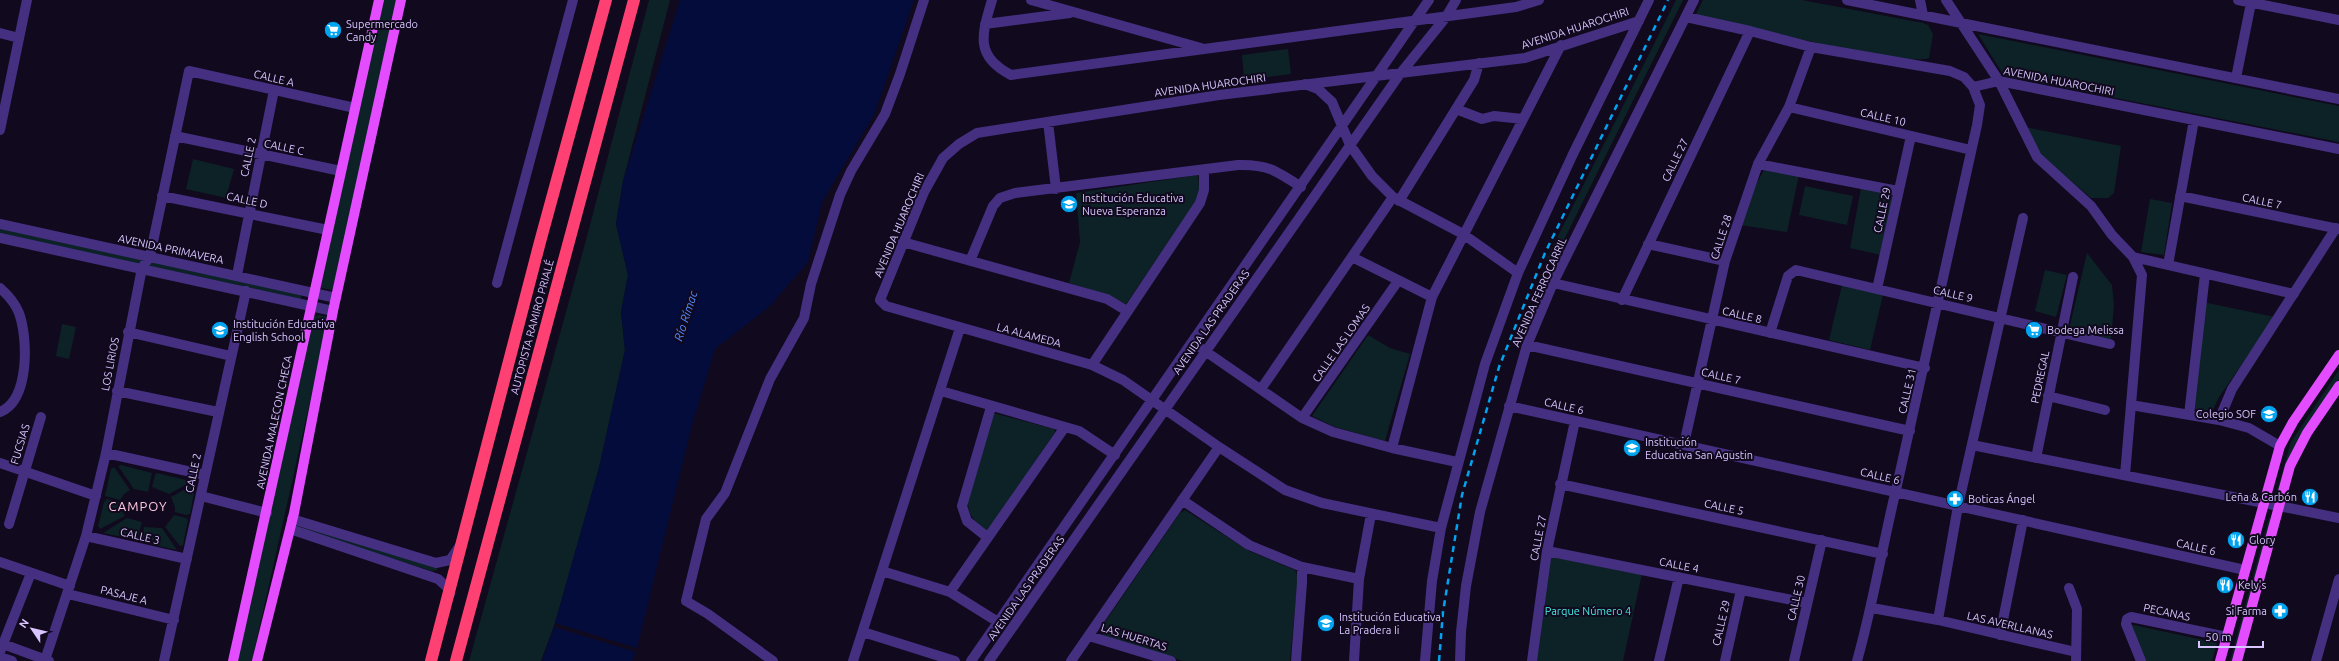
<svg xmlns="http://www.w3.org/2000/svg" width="2339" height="661" font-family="Ubuntu,sans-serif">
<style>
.green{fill:#0c2227}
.water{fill:#040c3b}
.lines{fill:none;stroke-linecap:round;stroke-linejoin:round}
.minor{stroke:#442f81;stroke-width:10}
.major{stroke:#e34cff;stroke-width:10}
.highway{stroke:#ff4072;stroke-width:12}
.rail{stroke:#00a4f0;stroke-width:2.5;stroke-dasharray:6 5;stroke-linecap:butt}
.labels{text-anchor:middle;stroke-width:4;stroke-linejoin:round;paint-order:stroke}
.poi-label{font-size:11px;fill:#d8c5ff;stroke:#11091d;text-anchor:start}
.street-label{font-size:11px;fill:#d8c5ff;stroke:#11091d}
.park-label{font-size:11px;fill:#45ebe5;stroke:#11091d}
.water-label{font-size:12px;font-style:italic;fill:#538aff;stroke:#11091d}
.quarter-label{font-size:13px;letter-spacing:1px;fill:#ffc7df;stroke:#11091d}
</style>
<rect width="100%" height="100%" fill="#11091d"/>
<!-- green -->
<path class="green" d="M 382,0 L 397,0 L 336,286 L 331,290 L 322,288 L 320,285 Z
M 649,0 L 670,0 L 623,181 L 616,224 L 628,275 L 621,312 L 625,350 L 599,468 L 555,623 L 541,661 L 469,661 L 586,240 Z
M 1676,0 L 1683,0 L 1552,264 L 1546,260 Z
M 1703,0 L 1802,0 L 1923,23 L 1928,25 L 1933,34 L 1929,58 C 1910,68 1732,23 1700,16 L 1696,14 Z
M 1978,34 L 2339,106 L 2339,142 L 2004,76 Z
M 1288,49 L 1291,74 L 1244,80 L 1242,55 Z
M 2025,127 L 2121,146 L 2114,193 L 2108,198 L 2091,198 L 2040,154 Z
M 193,159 L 234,169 L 226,198 L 186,189 Z
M 1764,170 L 1799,175 L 1787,232 L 1740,225 L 1752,192 Z
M 1198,175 L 1199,189 L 1196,201 L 1126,304 L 1105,294 L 1069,283 L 1080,242 L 1076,193 Z
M 1805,186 L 1853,196 L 1847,225 L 1799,215 Z
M 1861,188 L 1891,194 L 1893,197 L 1881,255 L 1850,248 Z
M 2150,199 L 2172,203 L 2164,255 L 2141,252 Z
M 0,227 L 302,293 L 301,299 L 0,234 Z
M 2087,253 L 2112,285 L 2114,306 L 2111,339 L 2069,329 Z
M 2045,270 L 2067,275 L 2056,317 L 2035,311 Z
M 1842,285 L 1883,295 L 1870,350 L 1829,340 Z
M 2203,302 L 2275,317 L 2219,397 L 2212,412 L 2192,409 Z
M 318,315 L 325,316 L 328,321 L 252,661 L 237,661 L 314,317 Z
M 62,324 L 76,327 L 69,359 L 56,356 Z
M 1368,335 L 1390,348 L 1410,354 L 1385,441 L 1335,427 L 1312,416 Z
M 2339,370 L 2339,380 L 2297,442 L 2291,453 L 2279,495 L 2276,494 L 2291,442 Z
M 993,413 L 1054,429 L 1055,432 L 987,531 C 975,521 967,516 968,499 Z
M 121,465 L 152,473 L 148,492 L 134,489 L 118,466 Z
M 114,467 L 130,490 L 124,494 L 120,500 L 105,496 L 111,469 Z
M 157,473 L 190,481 L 191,482 L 169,494 L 152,487 L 155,475 Z
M 193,485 L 195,488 L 190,514 L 186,515 L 175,512 L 175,507 L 171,497 Z
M 107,499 L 120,502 L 121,510 L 125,516 L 100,529 L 98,526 L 104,502 Z
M 1185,510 L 1249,551 L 1295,570 L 1298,578 L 1290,661 L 1183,661 L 1104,637 L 1100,629 L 1180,513 Z
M 174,515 L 186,518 L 188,520 L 183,545 L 180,546 L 165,527 Z
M 127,518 L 142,522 L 137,540 L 103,533 Z
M 2269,518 L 2273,519 L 2234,661 L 2230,661 Z
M 144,527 L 162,528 L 177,550 L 141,542 Z
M 305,527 L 435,566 L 438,570 L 432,571 L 303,531 L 301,529 Z
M 1550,556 L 1642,574 L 1623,661 L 1536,661 Z
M 2129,624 L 2217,643 L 2212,661 L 2145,661 Z"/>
<!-- water -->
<path class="water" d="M 680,0 L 914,0 L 874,115 L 822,202 L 808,262 L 770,306 L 715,349 L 692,425 L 637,648 L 555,623 L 599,468 L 625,350 L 621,312 L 628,275 L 616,224 L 623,181 Z
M 554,627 L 636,652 L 632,661 L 542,661 Z"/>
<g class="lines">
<!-- minor -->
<path class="minor" d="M 992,0 C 982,34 974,56 1011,75 L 1516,7 L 1539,0
M 1031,0 L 1201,48
M 1847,0 L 2339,99
M 1920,0 L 1923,15
M 1946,0 L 1999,81 L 2037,157 L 2091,206 L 2112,235 L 2133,257 L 2142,275 L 2125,475
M 2238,0 L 2339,20
M 1686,17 L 1750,31 L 1811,47 L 1950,71 L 1964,77 L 1973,87 L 1999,81 L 2339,149
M 985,24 L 1070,13
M 0,33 L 19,38
M 2236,78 L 2251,3
M 1305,84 L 1318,89 L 1332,102 L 1350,145 L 1372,176 L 1393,197 L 1463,234 L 1518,273
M 1789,107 L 1971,150
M 1456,109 L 1482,119 L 1494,116 L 1523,119
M 1048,122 L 1056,189
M 0,130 L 27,0
M 175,136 L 341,171
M 1758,164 L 1898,191
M 162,196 L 328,230
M 2180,196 L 2339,229
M 1399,201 L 1474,80 L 1479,63
M 0,224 L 336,298
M 0,238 L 333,311
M 903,242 L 1107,299 L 1127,311
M 1648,244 L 1725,261
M 1352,257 L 1432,297
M 2133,257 L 2294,294
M 970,261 L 993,206 L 1000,198 L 1015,193 L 1238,165 C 1267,164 1277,171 1301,187
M 2168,265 L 2194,120
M 237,275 L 274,90
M 497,283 L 573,0
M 1553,283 L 1925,368
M 0,288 C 8,295 15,303 19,313 C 28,338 30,400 0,412
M 1877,289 L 1911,136
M 1622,300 L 1750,31
M 128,332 L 231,356
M 1770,333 L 1788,276 L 1796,270 L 2110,344
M 1192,342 L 1302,418 L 1333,432 L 1392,448 L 1457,462
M 1527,345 L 1910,431
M 1092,365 L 1200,203 L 1204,190 L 1204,170
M 1261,389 L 1393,197
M 117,391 L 218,412
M 941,391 L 1079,431 L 1115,455
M 2048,396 L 2105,410
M 2131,405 L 2219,420 L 2249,428 L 2280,446
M 1509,406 L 2245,570
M 2189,415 L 2205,274
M 1302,418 L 1398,281
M 2219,420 L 2232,389 L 2336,228
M 1684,444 L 1725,261 L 1758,164 L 1789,107 L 1811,47
M 1972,445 L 2339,518
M 1392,448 L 1432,297 L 1561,45
M 106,453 L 205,475
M 2036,458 L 2073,277
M 0,463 L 96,496
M 1560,484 L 1883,554
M 201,496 L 267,513
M 1182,500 L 1249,545 L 1302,567 L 1359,579
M 292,519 L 436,563 L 450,560 L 459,547
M 9,524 L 41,417
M 1441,528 L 1322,503 L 1285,490 L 1219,447 L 1123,380 L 1092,365 L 886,306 L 880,300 L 924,192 L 943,158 L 959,144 L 977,133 L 1219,95 L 1525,58 L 1639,21
M 290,529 L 438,579 L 447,587 L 450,594
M 86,536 L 187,559
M 987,537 L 967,521 L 962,506 L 991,407
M 1547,551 L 1807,603
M 0,562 L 70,586
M 882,571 L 950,592 L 998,622
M 2069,588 L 2077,609 L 2076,661
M 950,592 L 1065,427
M 68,594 L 174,620
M 1872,608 L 1938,620 L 2076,652
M 1938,620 L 1958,506 L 2023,218
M 863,632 L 955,661
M 2000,635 L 2023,520
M 1089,636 L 1171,661
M 0,643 L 49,661
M 0,652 L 31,573
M 0,657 L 12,661
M 45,660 L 86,536 L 106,453 L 142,268 L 150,256 L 189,71 L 355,108
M 164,661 L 246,291
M 773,661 L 708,614 L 686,601 L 706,519 L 725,493 L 770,379 L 804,318 L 811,284 L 840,195 L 851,171 L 885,114 L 900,74 L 924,0
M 853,661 L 960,328
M 971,661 L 1429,0
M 989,661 L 1400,74 L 1446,17 L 1456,0
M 1071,661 L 1219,447
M 1296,661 L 1302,583 L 1302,567
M 1354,661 L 1359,579 L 1371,514
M 1425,661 L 1432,581 L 1441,528 L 1485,364 L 1518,273 L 1573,154 L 1649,0
M 1460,661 L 1461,632 L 1466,586 L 1480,512 L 1527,345 L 1553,283 L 1694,0
M 1532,661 L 1547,551 L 1575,421
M 1659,661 L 1679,577
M 1725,661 L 1741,590
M 1794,661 L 1822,540
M 1857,661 C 1873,605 1882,547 1896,490 C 1924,369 1950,247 1977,125 L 1980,105 L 1973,87
M 2141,661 L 2126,624 L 2127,619 L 2131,617 L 2227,637
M 2316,661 L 2339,579"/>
<!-- major -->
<path class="major" d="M 233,661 L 379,0
M 257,661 L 294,513 L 333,311 L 401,0
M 2220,661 L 2280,446 L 2293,422 L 2339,355
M 2237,661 L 2290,466 L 2307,433 L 2339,386"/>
<!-- highway -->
<path class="highway" d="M 431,661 L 540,242 L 606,0
M 456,661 L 634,0"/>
<!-- rail -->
<path class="rail" d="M 1439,661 L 1443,612 L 1462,495 L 1499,367 L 1545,253 L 1668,0"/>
</g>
<!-- icons -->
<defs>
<symbol id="supermarket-disc" viewBox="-11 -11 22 22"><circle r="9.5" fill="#00a4f0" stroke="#11091d"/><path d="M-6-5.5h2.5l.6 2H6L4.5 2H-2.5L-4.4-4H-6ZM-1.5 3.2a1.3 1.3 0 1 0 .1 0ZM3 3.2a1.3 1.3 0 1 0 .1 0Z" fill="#fff"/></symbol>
<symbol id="school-disc" viewBox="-11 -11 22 22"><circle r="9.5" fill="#00a4f0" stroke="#11091d"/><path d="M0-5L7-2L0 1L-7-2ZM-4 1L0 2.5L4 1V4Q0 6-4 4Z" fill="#fff"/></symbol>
<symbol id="restaurant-disc" viewBox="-11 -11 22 22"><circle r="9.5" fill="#00a4f0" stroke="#11091d"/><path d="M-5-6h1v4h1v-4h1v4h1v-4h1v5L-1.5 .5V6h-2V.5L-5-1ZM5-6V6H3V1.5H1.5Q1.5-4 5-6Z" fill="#fff"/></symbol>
<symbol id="pharmacy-disc" viewBox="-11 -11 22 22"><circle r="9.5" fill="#00a4f0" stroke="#11091d"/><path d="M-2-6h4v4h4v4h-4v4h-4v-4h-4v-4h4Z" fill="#fff"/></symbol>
</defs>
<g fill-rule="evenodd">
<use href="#supermarket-disc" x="323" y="20" width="20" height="20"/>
<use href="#school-disc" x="1059" y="194" width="20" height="20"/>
<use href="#school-disc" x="210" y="320" width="20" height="20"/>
<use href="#supermarket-disc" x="2024" y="320" width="20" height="20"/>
<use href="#school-disc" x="2259" y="404" width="20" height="20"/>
<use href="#school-disc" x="1622" y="438" width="20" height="20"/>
<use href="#restaurant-disc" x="2300" y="487" width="20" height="20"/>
<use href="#pharmacy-disc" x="1945" y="489" width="20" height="20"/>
<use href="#restaurant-disc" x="2226" y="530" width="20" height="20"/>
<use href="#restaurant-disc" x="2215" y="575" width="20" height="20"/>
<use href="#pharmacy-disc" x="2270" y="601" width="20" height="20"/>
<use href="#school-disc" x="1316" y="613" width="20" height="20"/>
</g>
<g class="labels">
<!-- poi labels -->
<g class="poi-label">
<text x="346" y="28">Supermercado<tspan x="346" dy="13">Candy</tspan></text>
<text x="1082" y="202">Institución Educativa<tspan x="1082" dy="13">Nueva Esperanza</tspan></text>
<text x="233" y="328">Institución Educativa<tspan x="233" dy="13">English School</tspan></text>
<text x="2047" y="334">Bodega Melissa</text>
<text x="2256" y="418" text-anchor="end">Colegio SOF</text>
<text x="1645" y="446">Institución<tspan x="1645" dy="13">Educativa San Agustin</tspan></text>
<text x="2297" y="501" text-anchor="end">Leña &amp; Carbón</text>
<text x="1968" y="503">Boticas Ángel</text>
<text x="2249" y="544">Glory</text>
<text x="2238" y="589">Kely's</text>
<text x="2267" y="615" text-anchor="end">Si Farma</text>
<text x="1339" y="621">Institución Educativa<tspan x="1339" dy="13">La Pradera Ii</tspan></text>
</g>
<!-- street labels -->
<g class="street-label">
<text transform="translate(1575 28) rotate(-18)" y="4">AVENIDA HUAROCHIRI</text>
<text transform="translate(274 78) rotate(13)" y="4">CALLE A</text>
<text transform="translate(2059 81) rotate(11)" y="4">AVENIDA HUAROCHIRI</text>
<text transform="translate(1210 85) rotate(-8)" y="4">AVENIDA HUAROCHIRI</text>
<text transform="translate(1883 117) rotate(13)" y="4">CALLE 10</text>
<text transform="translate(284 147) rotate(12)" y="4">CALLE C</text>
<text transform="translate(248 157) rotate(-78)" y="4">CALLE 2</text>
<text transform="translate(1675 160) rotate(-64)" y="4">CALLE 27</text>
<text transform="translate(247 200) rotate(12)" y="4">CALLE D</text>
<text transform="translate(2262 201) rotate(12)" y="4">CALLE 7</text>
<text transform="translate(1882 210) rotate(-78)" y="4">CALLE 29</text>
<text transform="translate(899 225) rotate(-67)" y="4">AVENIDA HUAROCHIRI</text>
<text transform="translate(1721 237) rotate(-72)" y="4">CALLE 28</text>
<text transform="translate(171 249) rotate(12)" y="4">AVENIDA PRIMAVERA</text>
<text transform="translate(1539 292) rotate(-66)" y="4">AVENIDA FERROCARRIL</text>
<text transform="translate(1953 294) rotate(13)" y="4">CALLE 9</text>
<text transform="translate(1742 315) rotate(13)" y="4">CALLE 8</text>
<text transform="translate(1211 322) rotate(-55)" y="4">AVENIDA LAS PRADERAS</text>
<text transform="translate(532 327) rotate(-75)" y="4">AUTOPISTA RAMIRO PRIALÉ</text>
<text transform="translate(1029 335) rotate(15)" y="4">LA ALAMEDA</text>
<text transform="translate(1341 343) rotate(-55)" y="4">CALLE LAS LOMAS</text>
<text transform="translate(110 364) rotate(-79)" y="4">LOS LIRIOS</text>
<text transform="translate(1721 376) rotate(13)" y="4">CALLE 7</text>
<text transform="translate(2040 377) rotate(-78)" y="4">PEDREGAL</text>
<text transform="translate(1907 391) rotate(-77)" y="4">CALLE 31</text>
<text transform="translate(1564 406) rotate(13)" y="4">CALLE 6</text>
<text transform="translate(274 422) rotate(-78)" y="4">AVENIDA MALECON CHECA</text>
<text transform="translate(20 444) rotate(-73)" y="4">FUCSIAS</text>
<text transform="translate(193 473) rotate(-78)" y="4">CALLE 2</text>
<text transform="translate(1880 476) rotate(13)" y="4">CALLE 6</text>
<text transform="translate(1724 507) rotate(12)" y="4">CALLE 5</text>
<text transform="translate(140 536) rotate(13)" y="4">CALLE 3</text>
<text transform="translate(1538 538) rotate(-79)" y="4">CALLE 27</text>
<text transform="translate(2196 547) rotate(13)" y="4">CALLE 6</text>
<text transform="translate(1679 565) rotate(11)" y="4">CALLE 4</text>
<text transform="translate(1026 588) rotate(-55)" y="4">AVENIDA LAS PRADERAS</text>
<text transform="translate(124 595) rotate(14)" y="4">PASAJE A</text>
<text transform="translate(1796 598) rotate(-77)" y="4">CALLE 30</text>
<text transform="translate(2167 612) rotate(12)" y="4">PECANAS</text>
<text transform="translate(1721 623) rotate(-77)" y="4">CALLE 29</text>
<text transform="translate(2010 625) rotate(13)" y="4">LAS AVERLLANAS</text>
<text transform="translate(1134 637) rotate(17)" y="4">LAS HUERTAS</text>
</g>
<!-- park labels -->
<g class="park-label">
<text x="1588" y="615">Parque Número 4</text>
</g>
<!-- water labels -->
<g class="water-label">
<text transform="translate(686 316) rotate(-72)" y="4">Río Rímac</text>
</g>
<!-- quarter labels -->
<g class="quarter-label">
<text x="138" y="511">CAMPOY</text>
</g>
</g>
<!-- north arrow -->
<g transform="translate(32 629) rotate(305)" stroke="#11091d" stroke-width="3" paint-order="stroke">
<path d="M0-3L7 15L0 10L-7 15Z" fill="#d8c5ff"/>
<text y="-6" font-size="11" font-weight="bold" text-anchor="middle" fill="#d8c5ff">N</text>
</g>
<!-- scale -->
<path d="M2199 641v6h64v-6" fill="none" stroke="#d8c5ff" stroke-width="2"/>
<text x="2205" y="641" font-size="12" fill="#d8c5ff" stroke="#11091d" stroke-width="3" paint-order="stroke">50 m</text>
</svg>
